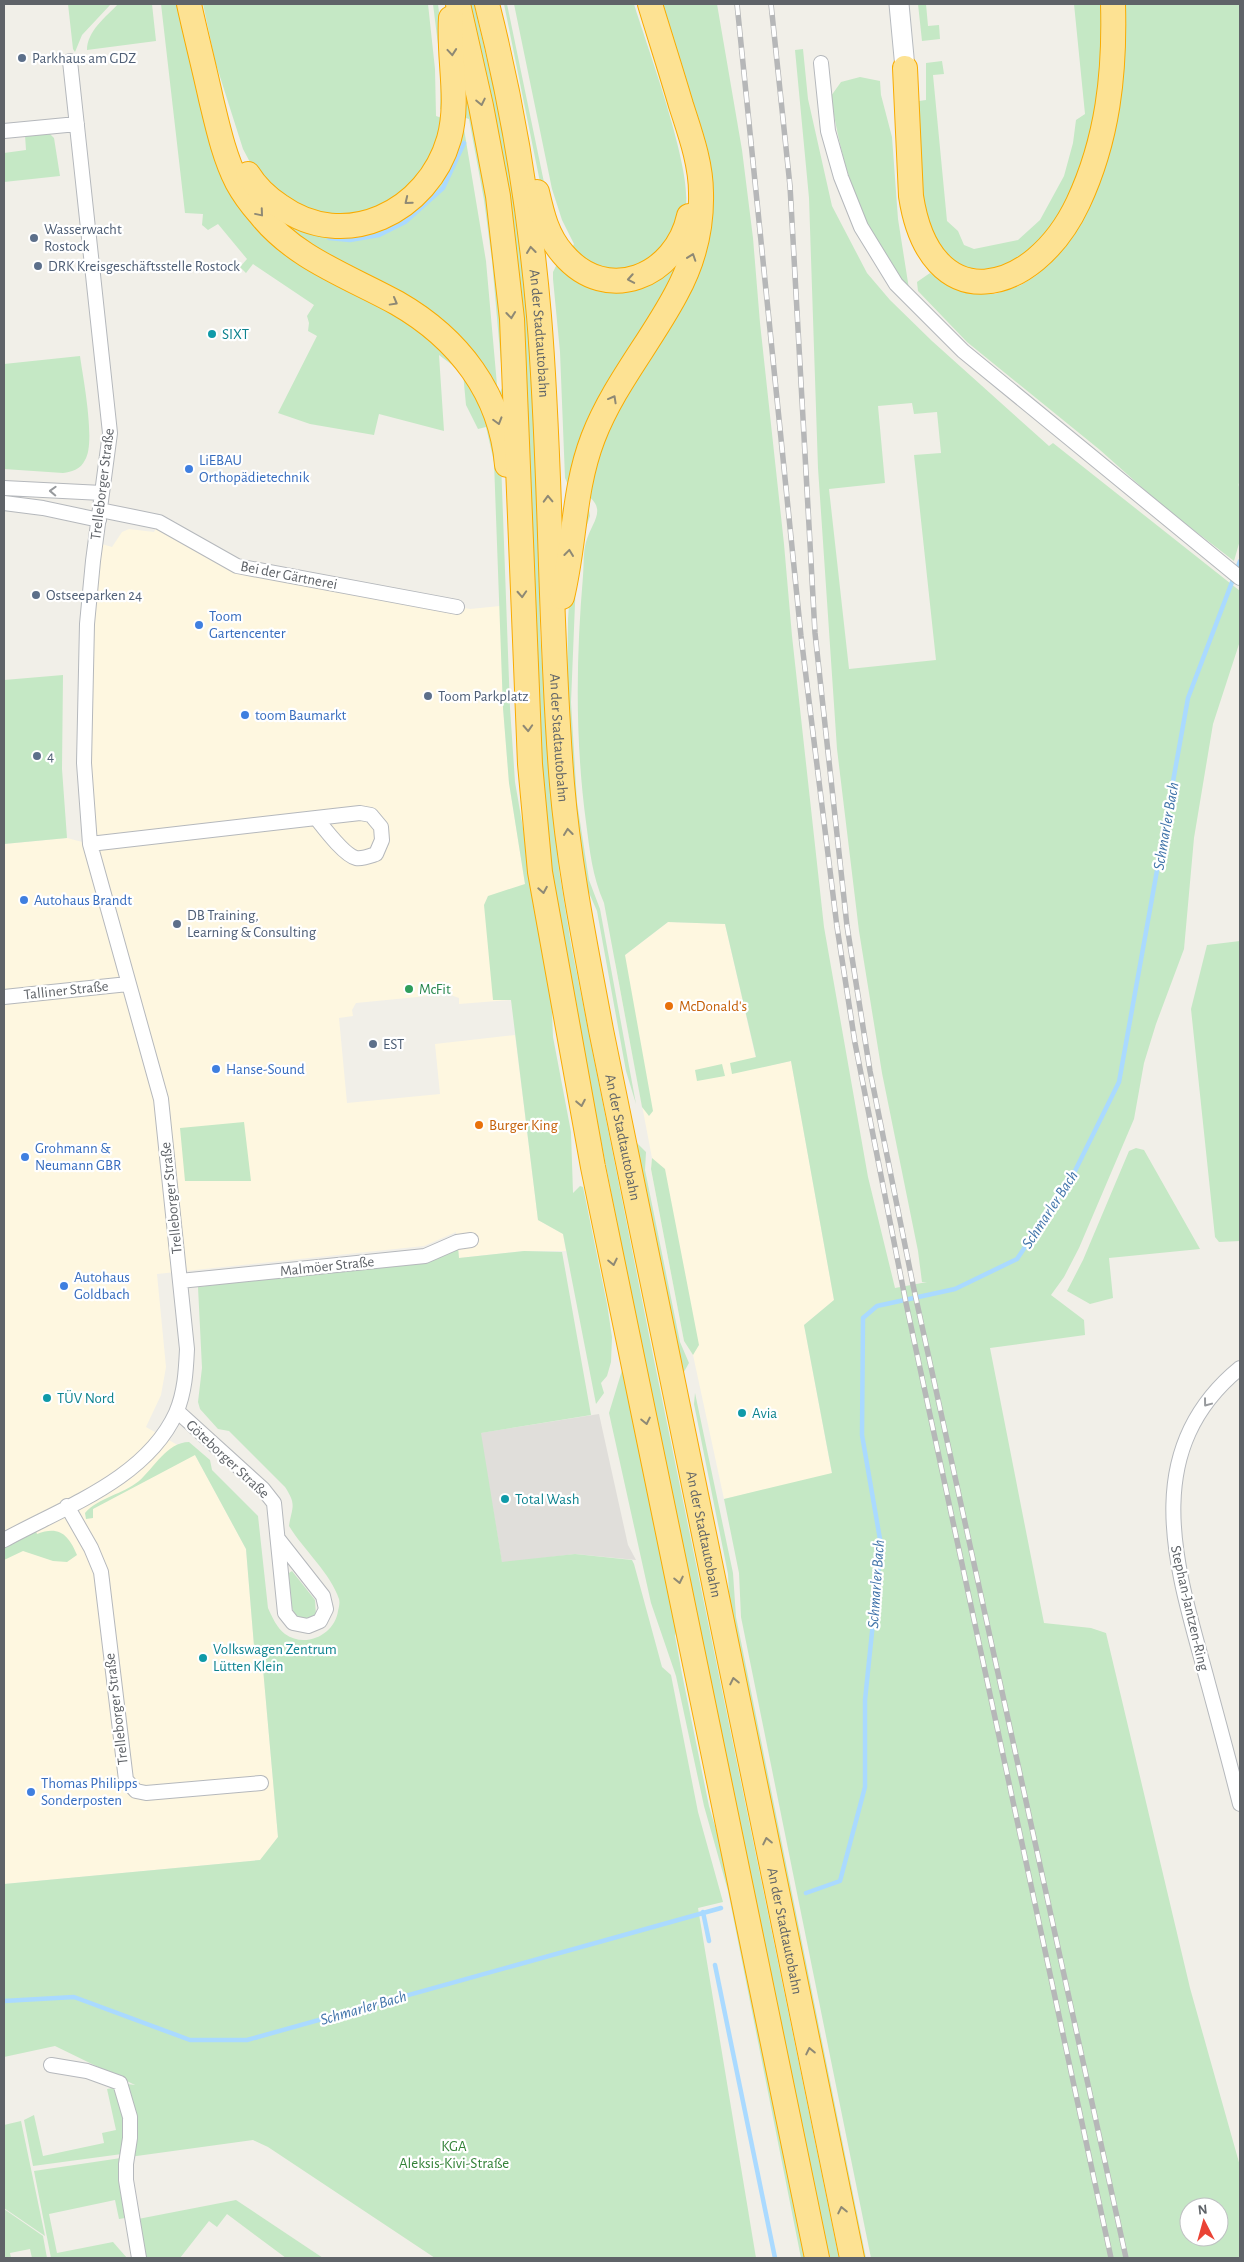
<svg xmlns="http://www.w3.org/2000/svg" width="1244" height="2262" font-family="'Alegreya Sans',sans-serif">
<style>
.commercial{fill:#fef7e0}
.industrial{fill:#e0deda}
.green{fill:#c5e8c5;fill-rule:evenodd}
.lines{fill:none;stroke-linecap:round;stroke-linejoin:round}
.stream{stroke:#aadaff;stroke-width:4.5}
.street-casing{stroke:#b5b8bc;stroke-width:16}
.secondary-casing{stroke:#b6babf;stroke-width:21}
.highway-casing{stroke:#f9ab00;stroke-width:26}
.street{stroke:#fff;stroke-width:14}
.secondary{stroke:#fff;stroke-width:19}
.highway{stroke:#fde293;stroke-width:24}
.rail-casing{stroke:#b6b7b8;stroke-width:5.5}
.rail{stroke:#fff;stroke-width:4;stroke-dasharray:11;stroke-linecap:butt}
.oneway{stroke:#8e8975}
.oneway2{stroke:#979a9d}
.service-dot{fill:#5c6f8a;stroke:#fff;stroke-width:2}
.culture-dot{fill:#0f9aa8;stroke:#fff;stroke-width:2}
.shop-dot{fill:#3f7fe0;stroke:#fff;stroke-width:2}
.leisure-dot{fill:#2e9e5b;stroke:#fff;stroke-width:2}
.food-dot{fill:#e8710a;stroke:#fff;stroke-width:2}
.labels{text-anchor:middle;stroke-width:4.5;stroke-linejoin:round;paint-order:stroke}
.service-label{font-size:15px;fill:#4e5e75;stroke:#fff;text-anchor:start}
.street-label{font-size:15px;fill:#5f6368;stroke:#fff}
.culture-label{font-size:15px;fill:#0d838f;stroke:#fff;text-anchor:start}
.shop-label{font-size:15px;fill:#366cbe;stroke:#fff;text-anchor:start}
.leisure-label{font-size:15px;fill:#27864d;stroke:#fff;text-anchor:start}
.food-label{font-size:15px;fill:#c56008;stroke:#fff;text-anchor:start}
.park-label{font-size:15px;fill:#348238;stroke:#fff}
.water-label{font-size:16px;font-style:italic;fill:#4174aa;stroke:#fff}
</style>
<rect width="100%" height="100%" fill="#f1efe8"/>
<!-- commercial -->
<path class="commercial" d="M 159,522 L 237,566 L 470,609 L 500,606 L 503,708 L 509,783 L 525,884 L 511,1000 L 459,1004 L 459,998 L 448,994 L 356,1003 L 352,1010 L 353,1016 L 339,1018 L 347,1103 L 440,1094 L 435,1044 L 515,1035 L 538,1220 L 563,1234 L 566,1251 L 524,1251 L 459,1258 L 456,1232 L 424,1246 L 157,1274 L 166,1367 L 161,1395 L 146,1427 L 195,1455 L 246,1549 L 254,1646 L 261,1646 L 278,1837 L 261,1860 L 4,1884 L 4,844 L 67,838 L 90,844 L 84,763 L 95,542 L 112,547 L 122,532 L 129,529 L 154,532 Z
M 668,922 L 725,924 L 758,1068 L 791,1061 L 834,1300 L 804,1325 L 832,1474 L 724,1499 L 693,1355 L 684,1341 L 651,1169 L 652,1158 L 615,963 Z"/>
<!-- industrial -->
<path class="industrial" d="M 599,1414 L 628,1545 L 636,1560 L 575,1554 L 502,1563 L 480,1433 Z"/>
<!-- green -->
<path class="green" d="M 68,4 L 111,4 L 82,35 L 75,52 L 73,49 Z
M 118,4 L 152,4 L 156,41 L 87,50 C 87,31 106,17 118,4 Z
M 161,4 L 180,4 L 233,192 L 414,325 L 467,372 L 501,461 L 510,708 L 515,782 L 551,989 L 553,1037 L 571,1132 L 573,1193 L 580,1186 L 583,1187 L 607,1304 L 612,1337 L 611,1362 L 607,1376 L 601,1383 L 604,1393 L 596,1404 L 563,1234 L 538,1220 L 511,1000 L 493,1000 L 484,905 L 488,896 L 525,884 L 509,783 L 503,708 L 494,462 L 486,427 L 478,429 L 466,405 L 463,373 L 439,355 L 444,431 L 379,414 L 374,435 L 310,424 L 278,413 L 317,336 L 308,331 L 309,323 L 307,316 L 314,305 L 253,264 L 246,273 L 240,267 L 247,259 L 218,224 L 208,230 L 202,225 L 203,214 L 185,213 Z
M 203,4 L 428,4 L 435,69 L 436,116 L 445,119 L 434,159 L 388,207 L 332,217 L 286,201 L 252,166 L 243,149 L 215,61 Z
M 433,4 L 438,4 L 446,70 L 446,113 L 440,109 L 441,69 Z
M 470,4 L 474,4 L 500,115 L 515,195 L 528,318 L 537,440 L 540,631 L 548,762 L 559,870 L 571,944 L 654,1360 L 839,2258 L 829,2258 L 644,1361 L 563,945 L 552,871 L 541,763 L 529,440 L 523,318 Z
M 504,4 L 507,4 L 546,192 L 566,247 L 542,192 Z
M 514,4 L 634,4 C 646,44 695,174 685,210 C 681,221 658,252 650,264 L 609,273 L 570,251 L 574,244 L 562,220 L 552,189 Z
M 656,4 L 717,4 L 742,150 L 753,238 L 760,323 L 784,544 L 792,636 L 824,927 L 868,1177 L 895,1288 L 927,1282 L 922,1282 L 918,1251 L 882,1073 L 859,931 L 837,749 L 818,468 L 809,198 L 795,50 L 803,49 L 808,99 L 832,206 L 867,273 L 890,300 L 932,341 L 1049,446 L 1053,443 L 1240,591 L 1240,641 L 1213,724 L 1194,838 L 1184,949 L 1156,1024 L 1144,1063 L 1134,1119 L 1079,1248 L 1064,1277 L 1051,1295 L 1084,1320 L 1085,1335 L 990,1348 L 1044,1623 L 1091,1628 L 1106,1633 L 1190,1988 L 1240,2166 L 1240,2258 L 871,2258 L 741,1617 L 739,1573 L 724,1499 L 832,1473 L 804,1325 L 834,1300 L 791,1061 L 732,1074 L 730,1063 L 756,1057 L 725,924 L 668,922 L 625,955 L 653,1111 L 649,1116 L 642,1107 L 604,903 C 592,875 590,852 586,822 C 575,740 576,658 583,576 C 584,565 583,552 586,542 C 592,521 609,509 584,493 L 594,458 L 704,243 ZM 912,403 L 914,414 L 937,412 L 941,453 L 914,455 L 936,660 L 849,669 L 829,489 L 885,483 L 878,406 ZM 1189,2207 L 1219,2207 L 1219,2237 L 1189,2237 Z
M 918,4 L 926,4 L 928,26 L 939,25 L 940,39 L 922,41 Z
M 1074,4 L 1103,4 L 1100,98 L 1077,184 L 1052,227 L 1025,256 L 999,268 L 984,269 L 969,268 L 952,260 L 940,248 L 923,211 L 918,132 L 919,101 L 926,100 L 926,63 L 942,61 L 944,74 L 933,75 L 947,221 L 958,231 L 964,245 L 974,249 L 1018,240 L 1040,220 L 1064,176 L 1073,143 L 1076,120 L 1085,114 Z
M 1121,4 L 1240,4 L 1240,479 L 1238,487 L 1240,482 L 1240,540 L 1234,561 L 1165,508 L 1100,450 L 967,342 L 918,291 L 917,282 L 930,273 L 948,285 L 969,293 L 995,294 L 1021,285 L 1037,275 L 1065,244 Z
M 860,77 L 880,81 L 881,95 L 892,137 L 898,219 L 909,289 C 863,235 841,165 831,96 L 841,82 Z
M 460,87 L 468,87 L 497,261 L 509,416 L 497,398 L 503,386 L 492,261 L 484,200 L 469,119 L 460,116 Z
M 463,123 L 486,261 L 497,385 L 493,390 L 485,375 L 305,245 L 271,212 L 283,221 L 299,228 L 407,216 L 422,205 L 434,191 Z
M 49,133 L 54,138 L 60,176 L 4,182 L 4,153 L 26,150 L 25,135 Z
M 558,262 L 645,286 L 655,282 L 678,266 L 570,489 L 565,478 L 560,352 L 553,279 L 553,272 Z
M 80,356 C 83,378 96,443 85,460 C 81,469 72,472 63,473 L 4,469 L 4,364 Z
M 588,504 L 590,516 L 582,539 L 576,579 L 571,702 L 577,802 L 589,880 L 600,909 L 636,1104 L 626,1071 L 597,911 L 583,879 L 573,801 L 567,702 L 568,619 L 571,576 Z
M 63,675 L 62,769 L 67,838 L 4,844 L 4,680 Z
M 1240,941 L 1240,1241 L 1219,1242 L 1215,1237 L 1191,1009 L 1207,945 Z
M 722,1064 L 725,1076 L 697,1081 L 695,1070 Z
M 244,1122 L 251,1181 L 185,1181 L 180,1128 Z
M 631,1137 L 646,1152 L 645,1170 L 680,1342 L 689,1363 L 681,1377 Z
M 1136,1148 L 1144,1150 L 1200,1249 L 1109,1258 L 1113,1298 L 1090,1304 L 1067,1291 L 1083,1260 L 1129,1151 Z
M 652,1158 L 665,1169 L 699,1345 L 693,1355 L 684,1341 L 651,1169 Z
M 458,1247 L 459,1258 L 524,1251 L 562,1252 L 591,1415 L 481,1433 L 502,1562 L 575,1554 L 632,1560 L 634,1564 L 662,1667 L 671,1675 L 698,1812 L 723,1902 L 698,1908 L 756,2258 L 435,2258 L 268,2147 L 253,2140 L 122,2158 L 119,2177 L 128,2212 L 125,2218 L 119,2219 L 115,2200 L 49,2214 L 57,2253 L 113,2242 L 127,2258 L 51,2258 L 34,2171 L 121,2158 L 127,2155 L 120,2083 L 135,2085 L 55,2046 L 4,2057 L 4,1884 L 260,1860 L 278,1837 L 261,1646 L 254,1646 L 246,1549 L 195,1455 L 93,1509 L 93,1518 L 86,1519 L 85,1513 C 98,1498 123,1494 139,1481 C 154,1468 167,1442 189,1442 L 210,1460 L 212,1470 L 258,1516 L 268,1608 C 272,1617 277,1628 285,1634 C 306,1649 335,1634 338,1611 C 339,1607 340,1603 339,1599 C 331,1574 303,1549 289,1526 C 292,1507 297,1505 285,1487 L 229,1431 L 218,1429 L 200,1409 L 198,1402 L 202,1368 L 198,1287 L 431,1259 Z
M 623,1367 L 679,1618 L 675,1636 L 682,1674 L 709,1806 L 734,1890 L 808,2258 L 801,2258 L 728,1891 L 704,1806 L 676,1676 L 651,1603 L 609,1413 Z
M 695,1393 L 733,1573 L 736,1617 L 866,2258 L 861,2258 L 730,1618 L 728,1574 L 694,1404 Z
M 35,1529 L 37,1534 C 60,1525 69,1536 77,1555 L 67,1562 L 53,1561 L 23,1551 L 4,1560 L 4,1546 Z
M 292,1571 L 315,1600 L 316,1616 C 287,1631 290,1591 289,1573 Z
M 118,2087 L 126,2119 L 122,2154 L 33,2166 L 24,2120 L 34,2115 L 43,2156 L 104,2143 L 102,2133 L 116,2130 L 107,2089 Z
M 21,2121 L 45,2236 L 4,2208 L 4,2125 Z
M 236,2200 L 323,2258 L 286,2258 L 227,2214 L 217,2227 L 209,2221 L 180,2258 L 145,2258 L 138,2219 Z
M 4,2209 L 43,2236 L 47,2258 L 32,2258 L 30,2249 L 10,2253 L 11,2258 L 4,2258 Z"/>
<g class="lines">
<!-- stream -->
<path class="stream" d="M 329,238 L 350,240 L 379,235 L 405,222 L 443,188 L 464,143
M 806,1893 L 840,1881 L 865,1787 L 865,1700 L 881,1545 L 862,1435 L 863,1318 L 877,1306 L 955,1289 L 1017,1259 L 1072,1177 L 1119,1082 L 1188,698 L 1240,561
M 703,1912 L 709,1941
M 715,1965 L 775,2258
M 4,2001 L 74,1997 L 190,2040 L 247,2040 L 721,1908"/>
<defs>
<path id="street" d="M 821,63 L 828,131 L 841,177 L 861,227 L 896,284 L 963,351 L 1240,578
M 4,131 L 77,124
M 4,488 L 102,493
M 4,503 L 43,508 L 99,520
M 100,510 L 159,522 L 237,566 L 457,607
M 90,844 L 316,818 C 324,828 344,855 356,858 C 363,859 370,856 376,854 L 382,840 L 381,827 L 371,815 L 360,813 L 316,818
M 4,997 L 128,984
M 180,1281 L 425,1256 L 457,1242 L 471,1240
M 1240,1368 C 1142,1448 1173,1557 1202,1661 C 1215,1709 1228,1756 1240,1804
M 177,1411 L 263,1489 L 274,1503 L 285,1613 L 293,1623 L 308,1626 L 320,1621 L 326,1609 L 323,1596 L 279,1540
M 67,1506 L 91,1548 L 101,1572 L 126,1780 L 136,1791 L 146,1793 L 261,1783
M 4,1540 C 64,1507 146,1479 176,1413 C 185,1392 186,1370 187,1349 L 161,1099 L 90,844 L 84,763 L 87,624 L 93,561 L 110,433 L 70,61
M 51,2065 L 87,2071 L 120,2083 L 130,2117 L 130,2138 L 126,2164 L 126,2180 L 139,2258"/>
<path id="secondary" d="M 899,4 L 905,68"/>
<g id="highway">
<path d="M 189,4 C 196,36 204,67 211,99 C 218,128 224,156 237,182 C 243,193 251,204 259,213 C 294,258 348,276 397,303 C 458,338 501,393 507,465"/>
<path d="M 458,4 L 481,106 L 498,196 L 512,319 L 530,764 L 540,872 L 593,1167 L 817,2258"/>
<path id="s1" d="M 487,4 C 513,106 530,211 539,316 C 552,472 549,628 562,784 C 569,867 586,949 601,1030 L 852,2258"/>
<path d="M 905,68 L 911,196 C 930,320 1033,298 1078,203 C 1108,139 1115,73 1113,4"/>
<path d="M 248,174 C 256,187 268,198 280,206 C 345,253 428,212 449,139 C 460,100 448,58 451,18"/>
<path d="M 537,192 C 542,214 547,236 563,254 C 607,306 676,276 689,216"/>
<path d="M 562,597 C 575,544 573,490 593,438 C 613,386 650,343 676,294 C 693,263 702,229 701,193 C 701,163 690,133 681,105 C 671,71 660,37 650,4"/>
</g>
</defs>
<!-- street casing -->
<use href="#street" class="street-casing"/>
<!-- secondary casing -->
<use href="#secondary" class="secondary-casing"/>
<!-- highway casing -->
<use href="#highway" class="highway-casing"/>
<!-- street -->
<use href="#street" class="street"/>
<!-- secondary -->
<use href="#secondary" class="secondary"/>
<!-- highway -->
<use href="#highway" class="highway"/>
<defs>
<path id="rail" d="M 737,4 L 801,636 L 837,927 L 855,1043 L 906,1303 L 1111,2258
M 771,4 L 790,186 L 815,633 L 847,926 L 870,1071 L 913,1285 L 1126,2258"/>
</defs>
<!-- rail casing -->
<use href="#rail" class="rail-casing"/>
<!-- rail -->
<use href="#rail" class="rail"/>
</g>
<!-- one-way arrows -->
<defs><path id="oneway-chevron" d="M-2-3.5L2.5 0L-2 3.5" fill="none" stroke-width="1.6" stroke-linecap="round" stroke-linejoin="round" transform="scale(1.25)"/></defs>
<g class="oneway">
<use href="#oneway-chevron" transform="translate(452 52) rotate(85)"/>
<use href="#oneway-chevron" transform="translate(481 102) rotate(78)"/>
<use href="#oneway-chevron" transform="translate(408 201) rotate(141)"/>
<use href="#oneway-chevron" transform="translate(260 213) rotate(50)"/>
<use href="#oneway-chevron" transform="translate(531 250) rotate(-97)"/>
<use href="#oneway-chevron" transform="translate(692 257) rotate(-71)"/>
<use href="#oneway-chevron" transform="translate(631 279) rotate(170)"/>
<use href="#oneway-chevron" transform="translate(394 302) rotate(29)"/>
<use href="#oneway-chevron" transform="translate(511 315) rotate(84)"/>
<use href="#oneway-chevron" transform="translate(613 399) rotate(-61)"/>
<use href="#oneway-chevron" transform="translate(498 421) rotate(74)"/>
<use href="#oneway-chevron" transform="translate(548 499) rotate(-92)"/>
<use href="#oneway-chevron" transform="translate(569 553) rotate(-83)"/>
<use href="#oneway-chevron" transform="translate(522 594) rotate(87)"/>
<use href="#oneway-chevron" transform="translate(528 728) rotate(87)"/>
<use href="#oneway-chevron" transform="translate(568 832) rotate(-97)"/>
<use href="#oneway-chevron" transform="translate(543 890) rotate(80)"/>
<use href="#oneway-chevron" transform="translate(581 1103) rotate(79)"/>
<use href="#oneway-chevron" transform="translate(613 1262) rotate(78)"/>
<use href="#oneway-chevron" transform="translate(646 1421) rotate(78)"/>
<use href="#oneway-chevron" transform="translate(679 1580) rotate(78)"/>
<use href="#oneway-chevron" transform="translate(734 1681) rotate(-102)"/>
<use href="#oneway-chevron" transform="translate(767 1841) rotate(-102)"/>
<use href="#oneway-chevron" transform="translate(810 2051) rotate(-102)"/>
<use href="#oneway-chevron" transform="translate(842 2210) rotate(-102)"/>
</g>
<g class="oneway2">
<use href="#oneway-chevron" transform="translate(53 491) rotate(-178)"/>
<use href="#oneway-chevron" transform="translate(1207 1403) rotate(127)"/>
</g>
<!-- markers -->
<g class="service-dot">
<circle cx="22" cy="58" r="5"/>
<circle cx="34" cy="238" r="5"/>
<circle cx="38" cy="266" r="5"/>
<circle cx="36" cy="595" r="5"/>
<circle cx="428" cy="696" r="5"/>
<circle cx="37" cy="756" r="5"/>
<circle cx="177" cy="924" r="5"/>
<circle cx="373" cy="1044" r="5"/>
</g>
<g class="culture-dot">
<circle cx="212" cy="334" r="5"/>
<circle cx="47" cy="1398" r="5"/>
<circle cx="742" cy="1413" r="5"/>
<circle cx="505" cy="1499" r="5"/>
<circle cx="203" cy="1658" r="5"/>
</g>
<g class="shop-dot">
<circle cx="189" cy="469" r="5"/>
<circle cx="199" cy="625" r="5"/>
<circle cx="245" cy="715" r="5"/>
<circle cx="24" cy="900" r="5"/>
<circle cx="216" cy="1069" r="5"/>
<circle cx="25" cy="1157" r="5"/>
<circle cx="64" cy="1286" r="5"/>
<circle cx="31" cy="1792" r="5"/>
</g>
<circle class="leisure-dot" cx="409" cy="989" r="5"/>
<g class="food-dot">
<circle cx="669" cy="1006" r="5"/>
<circle cx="479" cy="1125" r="5"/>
</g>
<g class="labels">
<!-- service labels -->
<g class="service-label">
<text x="32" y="63">Parkhaus am GDZ</text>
<text x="44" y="234">Wasserwacht<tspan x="44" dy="17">Rostock</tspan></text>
<text x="48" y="271">DRK Kreisgeschäftsstelle Rostock</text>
<text x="46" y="600">Ostseeparken 24</text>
<text x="438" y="701">Toom Parkplatz</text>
<text x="47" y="761">4</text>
<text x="187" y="920">DB Training,<tspan x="187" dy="17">Learning &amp; Consulting</tspan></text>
<text x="383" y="1049">EST</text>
</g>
<!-- street labels -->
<g class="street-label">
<text dy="5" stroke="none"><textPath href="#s1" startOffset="334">An der Stadtautobahn</textPath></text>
<text transform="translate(102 484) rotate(-83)" y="5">Trelleborger Straße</text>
<text transform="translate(289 575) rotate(11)" y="5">Bei der Gärtnerei</text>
<text dy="5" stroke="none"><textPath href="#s1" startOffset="739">An der Stadtautobahn</textPath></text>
<text transform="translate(66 990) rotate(-6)" y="5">Talliner Straße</text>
<text dy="5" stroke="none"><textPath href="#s1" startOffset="1144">An der Stadtautobahn</textPath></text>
<text transform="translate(171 1198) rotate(-96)" y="5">Trelleborger Straße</text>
<text transform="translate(327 1266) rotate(-6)" y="5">Malmöer Straße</text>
<text transform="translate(228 1459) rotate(43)" y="5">Göteborger Straße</text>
<text dy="5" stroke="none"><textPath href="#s1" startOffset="1549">An der Stadtautobahn</textPath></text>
<text transform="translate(1190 1608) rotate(77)" y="5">Stephan-Jantzen-Ring</text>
<text transform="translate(116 1709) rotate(-97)" y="5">Trelleborger Straße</text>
<text dy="5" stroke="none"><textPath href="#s1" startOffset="1954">An der Stadtautobahn</textPath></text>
</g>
<!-- culture labels -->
<g class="culture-label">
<text x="222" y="339">SIXT</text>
<text x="57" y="1403">TÜV Nord</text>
<text x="752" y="1418">Avia</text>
<text x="515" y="1504">Total Wash</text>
<text x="213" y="1654">Volkswagen Zentrum<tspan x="213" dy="17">Lütten Klein</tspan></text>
</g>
<!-- shop labels -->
<g class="shop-label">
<text x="199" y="465">LiEBAU<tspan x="199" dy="17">Orthopädietechnik</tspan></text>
<text x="209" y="621">Toom<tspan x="209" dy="17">Gartencenter</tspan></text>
<text x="255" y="720">toom Baumarkt</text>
<text x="34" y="905">Autohaus Brandt</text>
<text x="226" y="1074">Hanse-Sound</text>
<text x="35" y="1153">Grohmann &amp;<tspan x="35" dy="17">Neumann GBR</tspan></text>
<text x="74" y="1282">Autohaus<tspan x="74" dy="17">Goldbach</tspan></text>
<text x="41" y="1788">Thomas Philipps<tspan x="41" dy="17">Sonderposten</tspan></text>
</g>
<!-- leisure labels -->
<g class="leisure-label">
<text x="419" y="994">McFit</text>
</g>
<!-- food labels -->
<g class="food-label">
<text x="679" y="1011">McDonald's</text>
<text x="489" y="1130">Burger King</text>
</g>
<!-- park labels -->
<g class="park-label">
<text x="454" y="2151">KGA<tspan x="454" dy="17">Aleksis-Kivi-Straße</tspan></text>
</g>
<!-- water labels -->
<g class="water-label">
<text transform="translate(1165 826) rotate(-80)" y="6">Schmarler Bach</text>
<text transform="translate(1049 1209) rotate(-57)" y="6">Schmarler Bach</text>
<text transform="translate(875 1584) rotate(-86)" y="6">Schmarler Bach</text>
<text transform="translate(363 2007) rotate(-16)" y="6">Schmarler Bach</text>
</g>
</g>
<!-- border -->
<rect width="1244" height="2262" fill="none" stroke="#5f6368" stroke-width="10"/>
<!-- north arrow -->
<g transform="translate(1204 2222) rotate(354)"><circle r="24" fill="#ffffff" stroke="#bfc1c3"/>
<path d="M0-4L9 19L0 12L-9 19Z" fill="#ea4335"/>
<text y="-8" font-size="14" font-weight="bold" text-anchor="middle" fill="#5f6368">N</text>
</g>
</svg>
